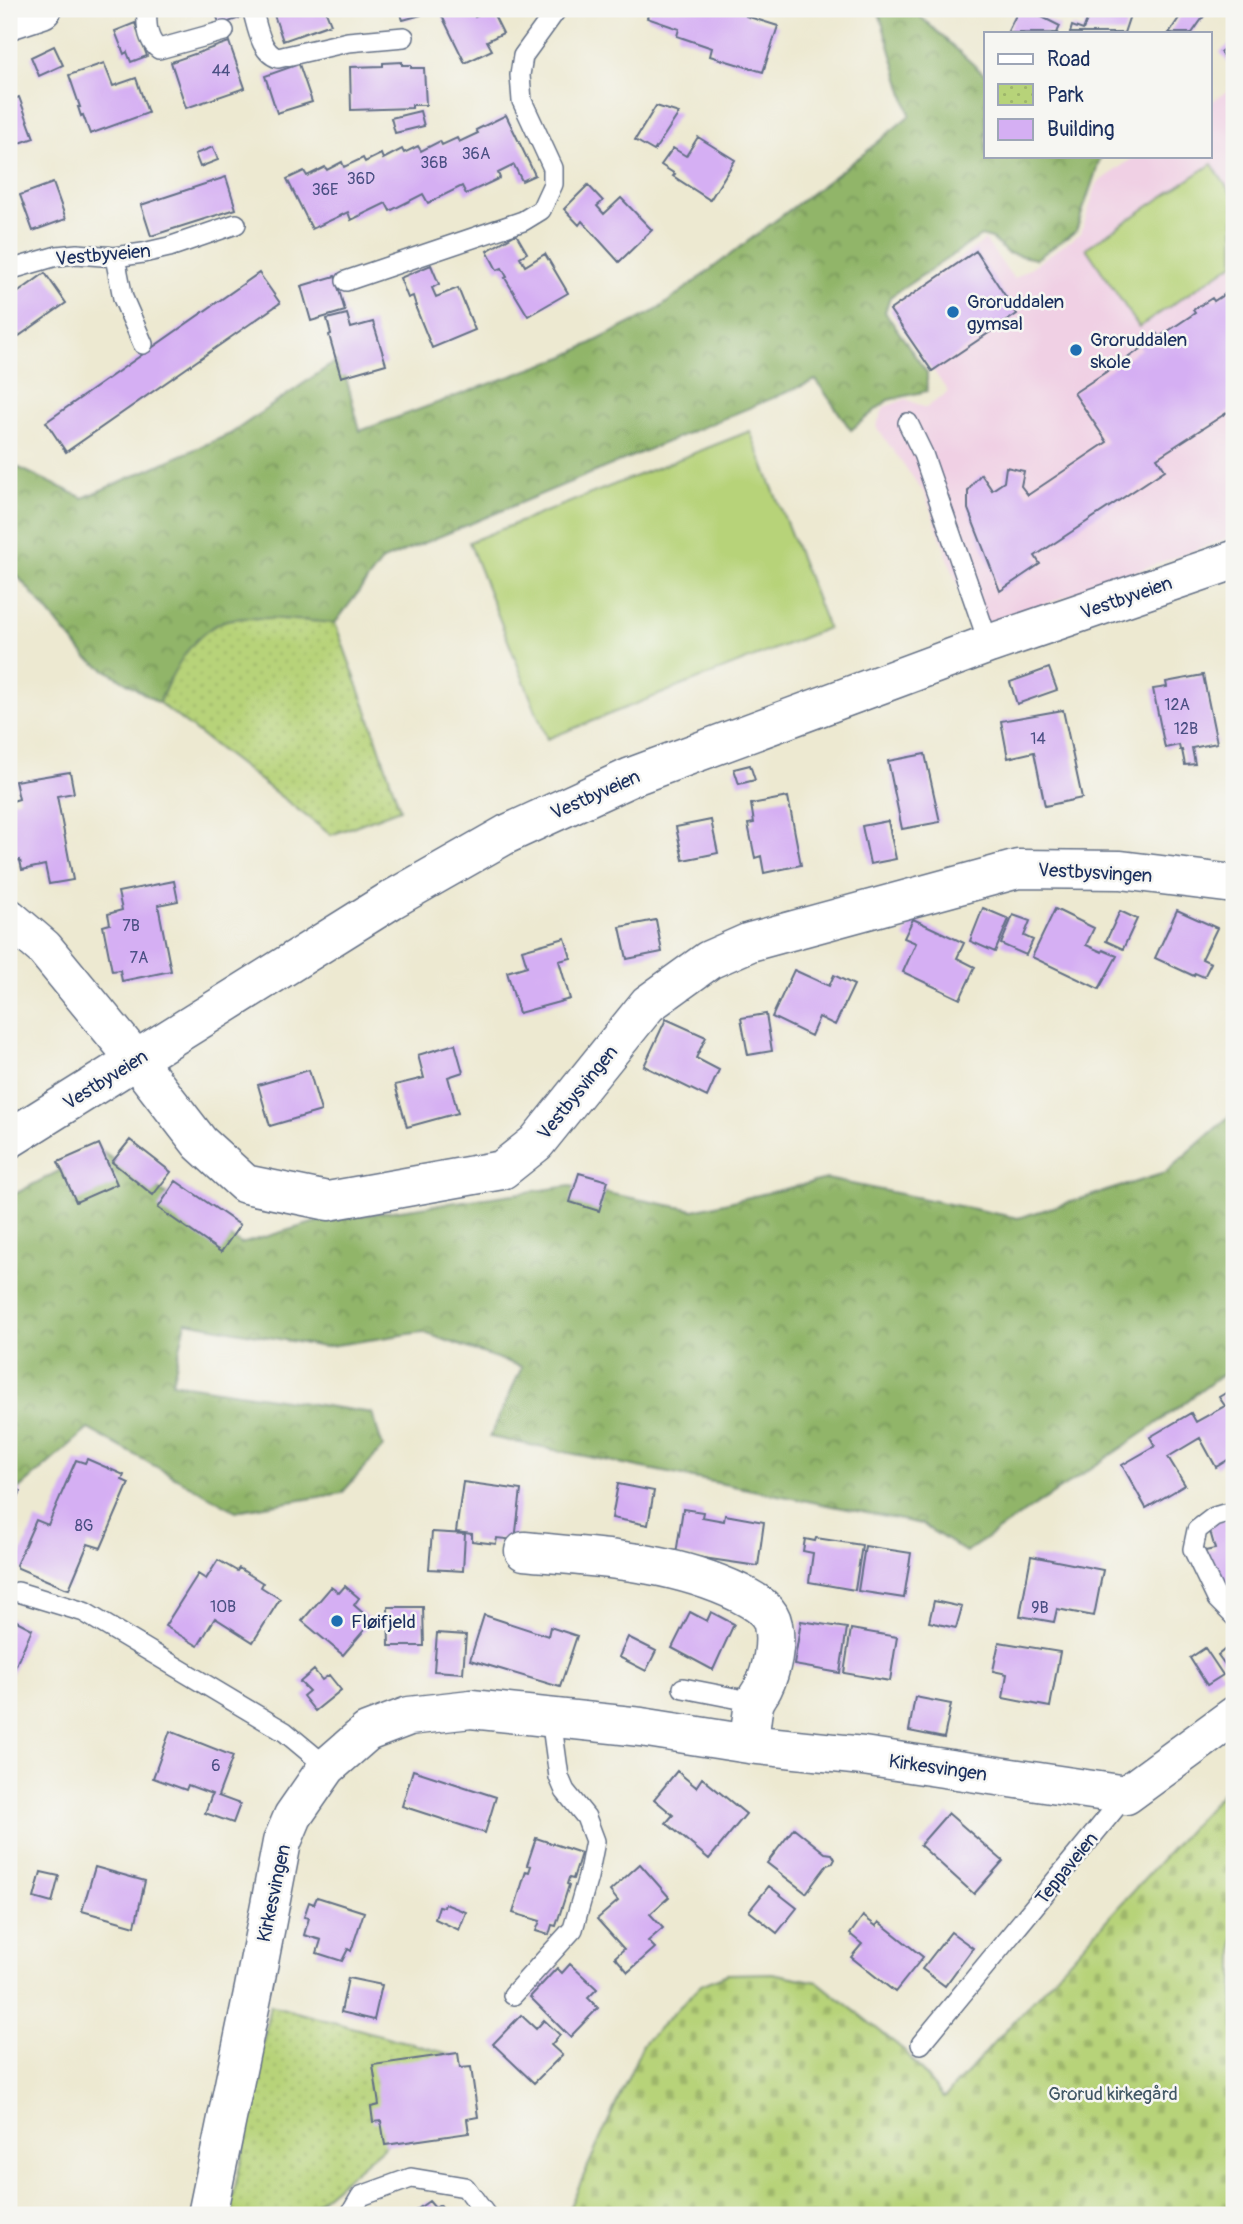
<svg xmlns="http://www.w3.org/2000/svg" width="1243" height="2224" font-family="Pangolin,sans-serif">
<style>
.built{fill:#f0d0e4}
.forest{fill:url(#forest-crowns);stroke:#567264;stroke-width:2}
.cemetery{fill:url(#cemetery-stones);stroke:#69816c;stroke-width:2}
.park{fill:url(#park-dots);stroke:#69816c;stroke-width:2}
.garden{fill:#b7d379;stroke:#69816c;stroke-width:2}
.building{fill:#d5aff3}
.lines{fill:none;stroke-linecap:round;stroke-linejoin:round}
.service-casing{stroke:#647086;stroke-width:22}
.minor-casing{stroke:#647086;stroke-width:41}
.service{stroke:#fff;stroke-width:19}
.minor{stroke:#fff;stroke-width:38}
.poi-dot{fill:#1f6fb2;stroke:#f6f6f2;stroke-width:2.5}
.labels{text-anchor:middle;stroke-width:5;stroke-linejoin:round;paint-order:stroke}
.number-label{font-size:16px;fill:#4a4f83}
.street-label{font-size:19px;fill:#1b2f5e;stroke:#f6f6f2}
.poi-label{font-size:19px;fill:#1b2f5e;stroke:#f6f6f2;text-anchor:start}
.park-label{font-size:19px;fill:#425865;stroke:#f6f6f2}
</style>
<defs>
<pattern id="forest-crowns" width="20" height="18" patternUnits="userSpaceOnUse" patternTransform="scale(1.75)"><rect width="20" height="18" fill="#91b569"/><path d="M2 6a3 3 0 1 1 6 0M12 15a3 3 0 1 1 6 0" fill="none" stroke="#76945a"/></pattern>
<pattern id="cemetery-stones" width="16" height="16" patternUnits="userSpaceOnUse" patternTransform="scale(1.75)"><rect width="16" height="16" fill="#b7d379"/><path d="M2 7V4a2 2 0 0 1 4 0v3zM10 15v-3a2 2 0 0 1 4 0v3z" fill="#9db56b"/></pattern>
<pattern id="park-dots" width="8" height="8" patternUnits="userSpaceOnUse" patternTransform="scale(1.75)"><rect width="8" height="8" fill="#b7d379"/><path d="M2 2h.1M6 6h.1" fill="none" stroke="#9db56b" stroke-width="1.8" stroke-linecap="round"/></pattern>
</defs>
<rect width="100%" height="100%" fill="#f6f6f2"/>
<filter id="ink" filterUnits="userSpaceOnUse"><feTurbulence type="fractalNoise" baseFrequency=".0143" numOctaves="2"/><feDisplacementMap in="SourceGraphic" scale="14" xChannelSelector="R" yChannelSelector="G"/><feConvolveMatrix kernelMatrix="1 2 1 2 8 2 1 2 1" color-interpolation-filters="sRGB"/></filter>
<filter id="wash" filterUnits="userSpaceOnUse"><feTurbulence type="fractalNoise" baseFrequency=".00686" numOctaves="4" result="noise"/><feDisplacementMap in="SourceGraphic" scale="28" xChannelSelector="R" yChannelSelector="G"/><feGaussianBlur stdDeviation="1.57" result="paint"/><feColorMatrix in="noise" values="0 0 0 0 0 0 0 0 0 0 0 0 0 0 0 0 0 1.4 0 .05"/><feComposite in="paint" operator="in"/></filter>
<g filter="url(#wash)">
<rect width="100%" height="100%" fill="#ede9d1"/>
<!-- built -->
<path class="built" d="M 1234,86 L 1234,536 L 1040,606 L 973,627 L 925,494 L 876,427 L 884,407 L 906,399 L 926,408 L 948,392 L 890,307 L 985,240 L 1014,279 L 1081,233 L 1097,183 L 1136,156 L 1210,156 L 1210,103 Z"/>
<!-- forest -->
<path class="forest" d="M 878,9 L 912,9 L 986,76 L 986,156 L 1101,156 L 1076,231 L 1036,259 L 1007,253 L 992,239 L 981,236 L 890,297 L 885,312 L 927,373 L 927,391 L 888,400 L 851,430 L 816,380 L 383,560 L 335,623 L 265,618 L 223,621 L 169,680 L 159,703 L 87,658 L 9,566 L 9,463 L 83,498 L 230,434 L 341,358 L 360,431 L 566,356 L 657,310 L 866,152 L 910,115 Z
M 1234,1112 L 1234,1366 L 1148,1430 L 966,1552 L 921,1524 L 490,1437 L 522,1367 L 422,1332 L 323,1347 L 186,1322 L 172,1383 L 372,1413 L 383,1447 L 342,1493 L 236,1511 L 88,1429 L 18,1490 L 9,1503 L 9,1197 L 99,1150 L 241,1244 L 316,1222 L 570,1186 L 694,1210 L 827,1179 L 1018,1218 L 1165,1173 Z"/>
<!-- cemetery -->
<path class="cemetery" d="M 1234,1780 L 1234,2215 L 566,2215 L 643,2044 L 701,1985 L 727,1974 L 772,1973 L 818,1982 L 905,2051 L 944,2098 Z"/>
<!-- park -->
<path class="park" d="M 265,618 L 335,623 L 368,713 L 400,809 L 331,835 L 159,703 C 172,673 190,636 222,622 C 233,616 253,619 265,618 Z
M 270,2005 L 457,2056 L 386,2145 L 306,2212 L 306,2215 L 229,2215 L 243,2152 Z"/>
<!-- garden -->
<path class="garden" d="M 1212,164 L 1234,198 L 1234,263 L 1139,327 L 1086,248 Z
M 750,431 L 828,628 L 547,739 L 469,542 Z"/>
<g id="blocks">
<!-- building -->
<path class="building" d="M 214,9 L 237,9 L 240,18 L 220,25 Z
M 272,9 L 325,9 L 331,24 L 283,41 Z
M 399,9 L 419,9 L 421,15 L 403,20 Z
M 453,9 L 471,9 L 475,17 L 491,9 L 503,33 L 487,41 L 492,50 L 465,63 L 441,14 Z
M 650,9 L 744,9 L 748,10 L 746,16 L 778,26 L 763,72 L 710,56 L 712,48 L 677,36 L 679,29 L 647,18 Z
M 1019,9 L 1026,9 L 1060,26 L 1057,33 L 1007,33 Z
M 1086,9 L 1132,9 L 1124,33 L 1070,33 L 1072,26 L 1083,30 L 1088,17 L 1083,16 Z
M 1185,9 L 1193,9 L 1204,16 L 1192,33 L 1169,33 Z
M 135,23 L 147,56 L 131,62 L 127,52 L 124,54 L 115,31 Z
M 1234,41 L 1234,71 L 1220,52 Z
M 229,42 L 245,88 L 186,108 L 171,62 Z
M 54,46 L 63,65 L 39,76 L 31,57 Z
M 402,62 L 402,65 L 411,65 L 411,68 L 424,68 L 426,105 L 412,105 L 412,108 L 351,110 L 350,67 L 383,66 L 383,63 Z
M 104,63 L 113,86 L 136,78 L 148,113 L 90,134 L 83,115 L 81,116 L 78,107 L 80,107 L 69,75 Z
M 299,64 L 312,102 L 277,113 L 265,76 Z
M 19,97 L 34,138 L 9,147 L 9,101 Z
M 656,106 L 679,113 L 654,151 L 635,140 Z
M 420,111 L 424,126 L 395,133 L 391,118 Z
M 506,115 L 535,175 L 522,181 L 514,165 L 498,173 L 500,178 L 466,194 L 462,186 L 428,203 L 423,194 L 390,211 L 386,203 L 351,220 L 348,212 L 312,229 L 287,179 L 304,171 L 307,176 L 325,167 L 327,170 L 342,162 L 344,167 L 363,158 L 365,162 L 381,154 L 383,159 L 402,149 L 404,153 L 418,146 L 421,151 L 440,141 L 442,145 L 457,138 L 459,142 L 478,133 L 476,130 Z
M 698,137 L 735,160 L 710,200 L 673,176 L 675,174 L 661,165 L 673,148 L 686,156 Z
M 213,147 L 218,160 L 200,167 L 195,154 Z
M 226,177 L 236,209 L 151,236 L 141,205 Z
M 53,183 L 66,219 L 33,231 L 20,195 Z
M 588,185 L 603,201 L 597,206 L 604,214 L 621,198 L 652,230 L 619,262 L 582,221 L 579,225 L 564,209 Z
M 516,234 L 527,253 L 520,257 L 525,266 L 545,254 L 568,293 L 528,316 L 505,278 L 507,277 L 502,268 L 497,270 L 487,251 Z
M 976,251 L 1017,314 L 932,371 L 890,310 Z
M 431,265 L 439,284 L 432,288 L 436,297 L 458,288 L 475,330 L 432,348 L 415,306 L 416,306 L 413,296 L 408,298 L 400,278 Z
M 45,273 L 66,303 L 9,343 L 9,299 Z
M 259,273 L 280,303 L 66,452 L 46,422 Z
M 335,276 L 345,311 L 311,321 L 301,286 Z
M 1234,288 L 1234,408 L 1157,458 L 1165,470 L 1035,556 L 1040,564 L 1000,591 L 968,509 L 968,491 L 974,482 L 981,474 L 992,490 L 1004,482 L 1006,467 L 1024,471 L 1021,486 L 1028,495 L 1107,442 L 1074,393 L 1141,349 L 1139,346 L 1157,334 L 1159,337 L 1195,313 L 1193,310 L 1212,298 L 1214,301 Z
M 347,314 L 351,328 L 373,322 L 386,364 L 341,377 L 329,335 L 331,334 L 327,319 Z
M 1049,668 L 1057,690 L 1017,704 L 1010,682 Z
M 1203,675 L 1217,743 L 1192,748 L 1195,764 L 1185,765 L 1182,750 L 1180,750 L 1179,745 L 1165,748 L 1153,689 L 1167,687 L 1166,682 Z
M 1063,710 L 1082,798 L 1045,806 L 1034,752 L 1008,758 L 1001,721 Z
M 925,754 L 940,822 L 902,829 L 888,761 Z
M 750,765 L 755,780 L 739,784 L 734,769 Z
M 70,772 L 74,793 L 57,796 L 73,880 L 49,884 L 45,865 L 22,870 L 20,860 L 15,861 L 9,833 L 9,802 L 19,799 L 15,781 Z
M 788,797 L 801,865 L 764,873 L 761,856 L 755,858 L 748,824 L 754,823 L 751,804 Z
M 711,820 L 718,853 L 683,860 L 676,827 Z
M 888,821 L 896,859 L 870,864 L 862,826 Z
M 174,881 L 178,901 L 158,905 L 171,971 L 122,981 L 120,970 L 112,971 L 103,926 L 110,924 L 108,914 L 122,910 L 118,892 Z
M 983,908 L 1009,919 L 995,952 L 970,941 Z
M 1055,909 L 1094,928 L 1086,945 L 1102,952 L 1103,950 L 1117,956 L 1099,989 L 1032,957 Z
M 1177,910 L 1217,928 L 1202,959 L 1211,963 L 1204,977 L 1195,973 L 1194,976 L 1155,958 Z
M 1120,911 L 1137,919 L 1123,949 L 1106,941 Z
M 1013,915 L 1030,921 L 1024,936 L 1033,940 L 1026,955 L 1001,944 Z
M 913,919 L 964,943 L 957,958 L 975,967 L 960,999 L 903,972 L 916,943 L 904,938 Z
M 656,920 L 662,952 L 627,959 L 620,927 Z
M 565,938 L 571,958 L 559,961 L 570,999 L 519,1013 L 507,972 L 527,966 L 522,950 Z
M 794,970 L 829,986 L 834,975 L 854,985 L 835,1025 L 819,1017 L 811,1036 L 772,1017 Z
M 766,1014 L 772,1051 L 748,1055 L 741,1018 Z
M 666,1019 L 706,1037 L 696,1058 L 719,1070 L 707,1097 L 644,1066 Z
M 455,1044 L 463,1072 L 448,1077 L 458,1113 L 407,1127 L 395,1085 L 424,1078 L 418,1055 Z
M 309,1070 L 321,1111 L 270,1126 L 258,1085 Z
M 130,1140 L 171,1172 L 153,1195 L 112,1162 Z
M 99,1144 L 117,1184 L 76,1202 L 58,1162 Z
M 579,1173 L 608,1181 L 599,1211 L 570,1202 Z
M 176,1181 L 240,1225 L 221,1252 L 158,1208 Z
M 1234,1388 L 1234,1456 L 1216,1467 L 1200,1438 L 1168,1457 L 1185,1485 L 1146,1508 L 1122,1465 L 1155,1446 L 1150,1437 L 1191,1413 L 1196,1422 L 1225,1406 L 1219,1397 Z
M 87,1459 L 124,1475 L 122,1480 L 129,1483 L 101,1548 L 88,1544 L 69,1589 L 65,1588 L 18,1568 L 16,1565 L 36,1520 L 48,1525 L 76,1460 L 85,1463 Z
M 463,1482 L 521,1490 L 515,1540 L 497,1538 L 496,1544 L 472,1541 L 472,1534 L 456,1532 Z
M 618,1484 L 654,1491 L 648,1525 L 612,1518 Z
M 9,1485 L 21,1491 L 9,1517 Z
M 683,1509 L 703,1512 L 702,1517 L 724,1521 L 725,1515 L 764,1522 L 758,1566 L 676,1554 Z
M 1234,1517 L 1234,1598 L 1221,1602 L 1205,1551 L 1215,1549 L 1208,1524 Z
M 432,1532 L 465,1534 L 463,1571 L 429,1569 Z
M 816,1538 L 862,1545 L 855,1590 L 809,1582 L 813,1553 L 803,1551 L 805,1539 L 815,1541 Z
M 865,1546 L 911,1553 L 904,1598 L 858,1591 Z
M 1031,1556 L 1103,1570 L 1094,1616 L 1057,1609 L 1054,1622 L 1020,1616 Z
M 218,1560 L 237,1571 L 239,1568 L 263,1583 L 261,1587 L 280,1599 L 253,1642 L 215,1618 L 198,1646 L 165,1626 L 198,1574 L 206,1579 Z
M 345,1586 L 359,1598 L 354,1605 L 372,1621 L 343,1655 L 302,1621 L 331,1587 L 339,1593 Z
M 934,1601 L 962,1607 L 956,1628 L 929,1622 Z
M 388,1607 L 423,1607 L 424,1646 L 389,1646 Z
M 690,1612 L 707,1621 L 711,1612 L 734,1624 L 713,1670 L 672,1648 Z
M 484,1615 L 548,1636 L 550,1627 L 577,1636 L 560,1687 L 470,1660 Z
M 9,1617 L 32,1629 L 12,1674 L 9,1673 Z
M 801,1621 L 847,1628 L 840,1673 L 794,1665 Z
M 851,1629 L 897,1637 L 890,1681 L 844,1673 Z
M 437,1633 L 466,1635 L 463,1673 L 434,1671 Z
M 628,1637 L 656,1651 L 646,1671 L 619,1657 Z
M 999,1642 L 1060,1652 L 1050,1707 L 1003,1698 L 1007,1674 L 993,1671 Z
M 1234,1642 L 1234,1666 L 1229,1670 L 1218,1655 Z
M 1205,1648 L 1223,1675 L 1207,1685 L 1190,1658 Z
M 314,1670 L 322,1680 L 329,1675 L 341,1690 L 315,1711 L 303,1696 L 309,1691 L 300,1682 Z
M 915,1697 L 951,1704 L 944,1738 L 909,1731 Z
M 170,1731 L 233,1756 L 218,1796 L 240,1804 L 233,1823 L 205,1813 L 212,1794 L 188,1785 L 186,1790 L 153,1778 Z
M 413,1770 L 496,1797 L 485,1833 L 402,1806 Z
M 677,1771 L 696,1787 L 702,1778 L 746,1814 L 709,1859 L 666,1823 L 673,1815 L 654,1799 Z
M 948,1813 L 1003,1861 L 974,1894 L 920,1845 Z
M 794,1828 L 825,1853 L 832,1854 L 835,1859 L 833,1863 L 827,1865 L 806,1893 L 767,1863 Z
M 536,1838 L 581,1853 L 573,1879 L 569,1878 L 567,1884 L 569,1885 L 556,1926 L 552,1925 L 549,1935 L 536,1931 L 540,1921 L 513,1913 L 526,1871 L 529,1872 L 531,1866 L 527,1865 Z
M 640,1864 L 669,1897 L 650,1914 L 663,1928 L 648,1941 L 655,1948 L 628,1972 L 615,1957 L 624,1949 L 597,1919 L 618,1901 L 610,1891 Z
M 95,1867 L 145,1881 L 135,1926 L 82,1911 Z
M 41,1872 L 59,1876 L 52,1903 L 34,1898 Z
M 769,1886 L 797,1908 L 777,1933 L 749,1911 Z
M 317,1897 L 364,1912 L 351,1951 L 348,1949 L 342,1961 L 317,1953 L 321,1940 L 304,1935 L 309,1918 L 304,1917 L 309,1902 L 314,1904 Z
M 445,1904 L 466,1912 L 459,1930 L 435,1919 L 439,1906 L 444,1907 Z
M 863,1916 L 876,1926 L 879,1922 L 923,1957 L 895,1992 L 851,1957 L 862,1944 L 850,1934 Z
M 951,1932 L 973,1948 L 945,1986 L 922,1969 Z
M 570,1964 L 597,1989 L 588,1998 L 598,2008 L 570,2037 L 530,1997 L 557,1968 L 562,1973 Z
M 348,1978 L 382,1985 L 374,2020 L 341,2012 Z
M 521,2015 L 536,2029 L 544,2020 L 560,2035 L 551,2045 L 562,2055 L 534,2083 L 493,2044 Z
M 458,2053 L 460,2068 L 471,2067 L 478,2117 L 467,2119 L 469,2133 L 385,2145 L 381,2121 L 373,2122 L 371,2107 L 379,2105 L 373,2065 Z
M 429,2201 L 435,2208 L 440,2205 L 447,2215 L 418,2215 L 415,2211 Z"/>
</g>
</g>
<g filter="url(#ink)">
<use href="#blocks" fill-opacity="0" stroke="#647086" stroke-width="2"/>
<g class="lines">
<defs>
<path id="service" d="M 147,9 C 146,23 147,41 159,49 L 224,31
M 252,9 C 257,24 260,53 278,58 L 348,42 L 404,37
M 115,257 L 123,298 L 143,344
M 9,270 L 57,256 L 77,254 L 115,257 L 143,253 L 169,247 L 236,224
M 346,281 L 523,221 L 541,210 L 553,184 L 553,168 L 522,101 L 520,75 L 523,56 L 557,9
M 908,423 L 923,454 L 989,644
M 1234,1511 L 1214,1517 L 1197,1530 L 1193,1549 L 1217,1599 L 1234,1616
M 18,1592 L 84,1612 L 285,1732 L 327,1767
M 683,1688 L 755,1702
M 513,1995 L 573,1929 L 588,1877 L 595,1841 L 586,1817 L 565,1791 L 559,1777 L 551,1718
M 921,2044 L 1126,1795
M 350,2215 L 361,2196 L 411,2178 L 465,2187 L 486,2215"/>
<path id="minor" d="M 9,20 L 42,9
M 9,918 L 44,948 L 136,1060 L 200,1143 L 245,1184 L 328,1201 L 502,1170 L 536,1143 L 648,1004 L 709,960 L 750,942 L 1018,869 L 1121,870 L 1234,884
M 9,1139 L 391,900 L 507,834 L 631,777 L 989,644 L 1234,560
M 524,1551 C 598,1558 671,1560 739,1593 C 752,1600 770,1608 773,1625 C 777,1644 772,1670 763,1688 C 761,1692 757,1697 755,1702 C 751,1714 751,1731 749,1744
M 207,2215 L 254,1988 L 282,1842 L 293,1816 L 327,1767 L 367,1732 L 409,1716 L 471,1709 L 641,1727 L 749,1744 L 863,1756 L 1126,1795 L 1234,1716"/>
</defs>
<!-- service casing -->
<use href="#service" class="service-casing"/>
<!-- minor casing -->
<use href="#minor" class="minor-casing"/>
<!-- service -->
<use href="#service" class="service"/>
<!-- minor -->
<use href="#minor" class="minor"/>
</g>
</g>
<!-- markers -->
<g class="poi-dot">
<circle cx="953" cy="312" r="7"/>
<circle cx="1076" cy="350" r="7"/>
<circle cx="337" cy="1621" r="7"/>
</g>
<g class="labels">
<!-- number labels -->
<g class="number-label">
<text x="221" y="76">44</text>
<text x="476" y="159">36A</text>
<text x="434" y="168">36B</text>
<text x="361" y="184">36D</text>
<text x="325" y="195">36E</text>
<text x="1177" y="710">12A</text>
<text x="1186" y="734">12B</text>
<text x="1038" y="744">14</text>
<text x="131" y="931">7B</text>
<text x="139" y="963">7A</text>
<text x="84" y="1531">8G</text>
<text x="223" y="1612">10B</text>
<text x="1040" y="1613">9B</text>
<text x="216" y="1771">6</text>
</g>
<!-- street labels -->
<g class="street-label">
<text transform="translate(103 254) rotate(-5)" y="7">Vestbyveien</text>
<text transform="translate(1126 597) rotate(-19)" y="7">Vestbyveien</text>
<text transform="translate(595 794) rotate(-24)" y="7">Vestbyveien</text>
<text transform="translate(1095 872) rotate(3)" y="7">Vestbysvingen</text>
<text transform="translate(105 1079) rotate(-32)" y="7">Vestbyveien</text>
<text transform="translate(577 1092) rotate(-51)" y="7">Vestbysvingen</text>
<text transform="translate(938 1767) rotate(8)" y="7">Kirkesvingen</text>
<text transform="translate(1066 1868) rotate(-51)" y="7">Teppaveien</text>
<text transform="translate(273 1893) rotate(-78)" y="7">Kirkesvingen</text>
</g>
<!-- poi labels -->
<g class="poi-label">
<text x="967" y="308">Groruddalen<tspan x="967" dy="22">gymsal</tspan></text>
<text x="1090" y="346">Groruddalen<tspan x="1090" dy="22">skole</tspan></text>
<text x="351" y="1628">Fløifjeld</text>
</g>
<!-- park labels -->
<g class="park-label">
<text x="1113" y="2100">Grorud kirkegård</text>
</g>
</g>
<!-- margin -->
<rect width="1243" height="2224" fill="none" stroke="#f6f6f2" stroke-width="35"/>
<!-- legend -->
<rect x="984" y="32" width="228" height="126" fill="#f6f6f2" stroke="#9ea6b7" stroke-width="2"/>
<rect x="998" y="54" width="35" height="10" fill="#ffffff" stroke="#9ea6b7" stroke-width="2"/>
<text x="1047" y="66" font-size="21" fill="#1b2f5e">Road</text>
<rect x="998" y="84" width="35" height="21" fill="url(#park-dots)" stroke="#9ea6b7" stroke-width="2"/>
<text x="1047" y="102" font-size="21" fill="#1b2f5e">Park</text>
<rect x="998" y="119" width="35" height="21" fill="#d5aff3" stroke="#9ea6b7" stroke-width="2"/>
<text x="1047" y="136" font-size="21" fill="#1b2f5e">Building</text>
</svg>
